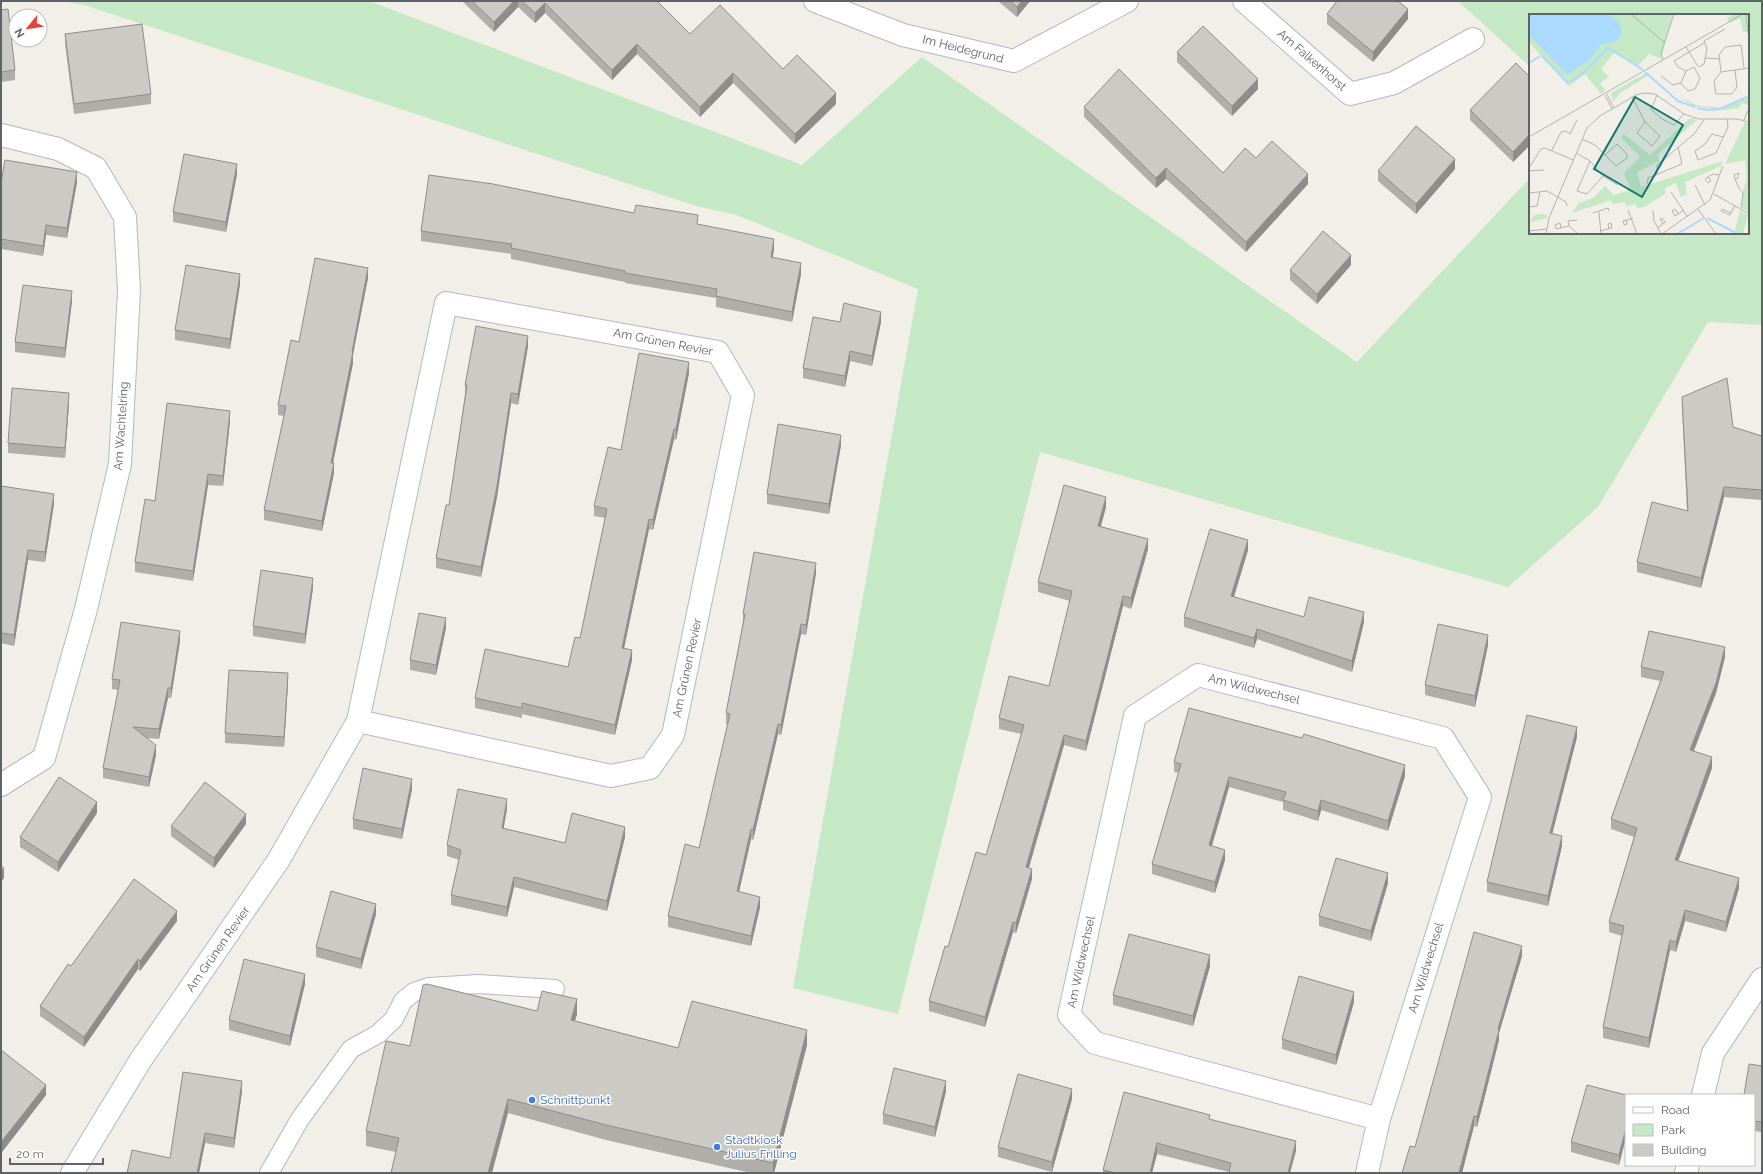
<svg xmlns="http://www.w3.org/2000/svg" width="1763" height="1174" font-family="Raleway,sans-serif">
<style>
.green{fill:#c5e8c5}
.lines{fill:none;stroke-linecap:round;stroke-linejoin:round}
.lane-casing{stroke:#b5b8bc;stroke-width:20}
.street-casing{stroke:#b5b8bc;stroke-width:24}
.lane{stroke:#fff;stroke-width:18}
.street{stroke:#fff;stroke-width:22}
.wall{fill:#afaea9}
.shaded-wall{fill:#8f8d8a}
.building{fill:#cccac5;stroke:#8f8d8a}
.shop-dot{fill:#3f7fe0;stroke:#fff;stroke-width:1.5}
.labels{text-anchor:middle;stroke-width:3;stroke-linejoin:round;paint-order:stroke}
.street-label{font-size:12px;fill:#5f6368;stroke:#fff}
.shop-label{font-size:12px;fill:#366cbe;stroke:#fff;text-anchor:start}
.inset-river{fill:none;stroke:#aadaff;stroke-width:2}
.inset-road{fill:none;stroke:#b3b3b1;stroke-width:1}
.view{fill:#0f766e;fill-opacity:0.15;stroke:#0f766e;stroke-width:2}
.inset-edge{fill:none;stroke:#5f6368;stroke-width:2}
</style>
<rect width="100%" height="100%" fill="#f1efe8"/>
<!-- green -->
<path class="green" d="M 61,1 L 369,1 L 802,165 L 922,57 L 1357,362 L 1530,178 L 1530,233 L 1748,233 L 1748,15 L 1530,15 L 1530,67 L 1458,1 L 1762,1 L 1762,325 L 1708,322 L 1598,507 L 1508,587 L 1040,452 L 898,1014 L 793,988 L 918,289 L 737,215 L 696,206 L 84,5 Z"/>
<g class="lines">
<defs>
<path id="lane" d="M 269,1173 L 300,1119 L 351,1049 L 378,1034 L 394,1019 L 403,1001 L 414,992 L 429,987 L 478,984 L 555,989"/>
<path id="street" d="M 815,1 L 903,35 L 1014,61 L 1127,1
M 1244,1 L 1350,94 L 1394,83 L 1473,39
M 1,135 L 58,149 L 96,168 L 125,217 L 129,290 L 120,464 L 86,609 L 44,758 L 1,785
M 1703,1095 L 1713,1053 L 1762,979
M 72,1173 L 140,1061 L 278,861 L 358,721 L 446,303 L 718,352 L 743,395 L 673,735 L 650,768 L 611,776 L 358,721
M 1367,1173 L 1379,1119 L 1480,797 L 1443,738 L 1198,675 L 1135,716 L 1069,1015 L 1095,1043 L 1379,1119
M 1686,1173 L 1688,1165"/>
</defs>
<!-- lane casing -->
<use href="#lane" class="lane-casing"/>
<!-- street casing -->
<use href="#street" class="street-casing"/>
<!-- lane -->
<use href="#lane" class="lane"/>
<!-- street -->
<use href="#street" class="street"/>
</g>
<!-- wall -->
<path class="wall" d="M 462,1 L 657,1 L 690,34 L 783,69 L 836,104 L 795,144 L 733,83 L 700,117 L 637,54 L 612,80 L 545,13 L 535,23 L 518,7 L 494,32 Z
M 998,1 L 1030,1 L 1017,17 Z
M 1,10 L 15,70 L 15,80 L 1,82 Z
M 1327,14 L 1408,19 L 1373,62 L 1327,24 Z
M 65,34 L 151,94 L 151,104 L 74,114 L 65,44 Z
M 1177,52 L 1258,89 L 1232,116 L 1177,62 Z
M 1530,77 L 1530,145 L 1513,162 L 1470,120 L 1470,110 Z
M 1084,107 L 1223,173 L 1256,158 L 1308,184 L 1246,252 L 1166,179 L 1156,188 L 1084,117 Z
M 1455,169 L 1416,214 L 1378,181 L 1378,171 Z
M 237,174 L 226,232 L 173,222 L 173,212 Z
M 77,182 L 67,238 L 46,235 L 43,256 L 1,249 L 1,183 Z
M 634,213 L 698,224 L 774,250 L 772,257 L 801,274 L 792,322 L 716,307 L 716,298 L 625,283 L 625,282 L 511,259 L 511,254 L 421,241 L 421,231 Z
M 1351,265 L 1317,304 L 1290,280 L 1290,270 Z
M 368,278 L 353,352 L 353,363 L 333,463 L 334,473 L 322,531 L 264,520 L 264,510 L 284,416 L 278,415 L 278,405 L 299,342 Z
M 240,284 L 230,349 L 175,340 L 175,330 Z
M 72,301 L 65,358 L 15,352 L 15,342 Z
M 840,322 L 881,322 L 872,366 L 850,361 L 845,387 L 803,378 L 803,368 Z
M 528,346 L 518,405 L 511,403 L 497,497 L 481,577 L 436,568 L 436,558 L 449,505 L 465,395 L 465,385 Z
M 689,373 L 676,440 L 674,439 L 653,530 L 649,529 L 624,648 L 632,660 L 615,735 L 522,714 L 522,718 L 475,708 L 475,698 L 568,667 L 580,638 L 605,518 L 594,516 L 594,506 L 621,450 Z
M 1682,397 L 1733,427 L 1762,436 L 1762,500 L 1724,497 L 1701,588 L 1637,572 L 1637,562 L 1687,511 L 1682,407 Z
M 69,403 L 65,458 L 8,453 L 8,443 Z
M 230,421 L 223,486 L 208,485 L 193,581 L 135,572 L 135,562 L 155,501 Z
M 841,445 L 829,514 L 767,504 L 767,494 Z
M 1,488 L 54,504 L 45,562 L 28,560 L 14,646 L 1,643 Z
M 1106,507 L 1101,526 L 1148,549 L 1131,609 L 1123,606 L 1086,751 L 1064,745 L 1029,868 L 1032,879 L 1016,933 L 1013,932 L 985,1027 L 929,1011 L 929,1001 L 948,947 L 986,855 L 1021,734 L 999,729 L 999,718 L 1049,686 L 1070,601 L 1038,592 L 1038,582 Z
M 1248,550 L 1234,597 L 1304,617 L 1364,622 L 1352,672 L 1257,639 L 1254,648 L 1184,627 L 1184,617 Z
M 816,573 L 806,635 L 801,634 L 781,735 L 778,734 L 753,840 L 751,839 L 739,891 L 760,907 L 751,946 L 668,927 L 668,916 L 699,848 L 728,724 L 726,724 L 726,713 L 743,622 L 743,614 Z
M 313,588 L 305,644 L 253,636 L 253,626 Z
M 446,628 L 436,675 L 410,670 L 410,660 Z
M 180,641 L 171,698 L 168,698 L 159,739 L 147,738 L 156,755 L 149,787 L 103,778 L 103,768 L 118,690 L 112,689 L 112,679 Z
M 1488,645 L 1475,707 L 1425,695 L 1425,685 Z
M 1725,657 L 1716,693 L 1694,751 L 1712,768 L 1678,861 L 1739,888 L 1726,932 L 1685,921 L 1676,952 L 1670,950 L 1649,1048 L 1603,1038 L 1603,1027 L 1622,936 L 1609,932 L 1609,922 L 1634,837 L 1611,829 L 1611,819 L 1660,681 L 1641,677 L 1641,667 Z
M 288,683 L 284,747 L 225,743 L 225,733 Z
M 1577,737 L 1552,833 L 1562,846 L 1548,906 L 1487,892 L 1487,882 Z
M 1174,762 L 1405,776 L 1388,831 L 1321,810 L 1318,821 L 1283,810 L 1283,802 L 1229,787 L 1212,846 L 1225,860 L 1215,893 L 1152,874 L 1152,864 L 1179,773 L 1174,772 Z
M 412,789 L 402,839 L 353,829 L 353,819 Z
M 507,809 L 503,828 L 565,843 L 625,837 L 607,911 L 514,887 L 507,917 L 451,905 L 451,895 L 459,860 L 447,856 L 447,845 Z
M 97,813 L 58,872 L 20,847 L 20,837 Z
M 246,824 L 214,868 L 171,836 L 171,826 Z
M 1388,883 L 1371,941 L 1319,926 L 1319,916 Z
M 376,914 L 361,969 L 316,957 L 316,947 Z
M 177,921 L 140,971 L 138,969 L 84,1047 L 40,1016 L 40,1006 L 71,966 Z
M 1522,956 L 1499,1033 L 1499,1040 L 1477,1127 L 1474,1126 L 1462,1173 L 1402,1173 L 1415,1147 Z
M 1210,966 L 1193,1026 L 1113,1005 L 1113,995 Z
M 305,984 L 290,1046 L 229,1030 L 229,1020 Z
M 1354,1002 L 1336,1065 L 1282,1049 L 1282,1039 Z
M 537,1011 L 577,1014 L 575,1021 L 678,1048 L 807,1045 L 774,1173 L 751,1173 L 606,1140 L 508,1113 L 396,1152 L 366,1146 L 366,1131 L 410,1046 Z
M 1,1050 L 46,1095 L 2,1152 L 1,1151 Z
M 1762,1066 L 1762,1132 L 1754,1131 L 1754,1095 Z
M 242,1091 L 234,1148 L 205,1143 L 199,1173 L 127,1173 L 170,1158 Z
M 946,1091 L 935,1137 L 883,1124 L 883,1114 Z
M 1124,1092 L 1210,1119 L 1296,1151 L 1229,1172 L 1157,1154 L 1152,1173 L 1103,1173 L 1103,1170 Z
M 1626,1095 L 1619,1165 L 1571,1152 L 1571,1142 Z
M 1072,1099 L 1052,1172 L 998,1157 L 998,1147 Z"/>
<!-- shaded-wall -->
<path class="shaded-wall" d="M 514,1 L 518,1 L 518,7 L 494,32 L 494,22 Z
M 1022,1 L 1030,1 L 1017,17 L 1017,7 Z
M 545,3 L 545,13 L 535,23 L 535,13 Z
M 1408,9 L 1408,19 L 1373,62 L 1373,52 Z
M 637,44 L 637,54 L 612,80 L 612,70 Z
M 733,73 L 733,83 L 700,117 L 700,107 Z
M 1258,79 L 1258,89 L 1232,116 L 1232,106 Z
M 836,93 L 836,104 L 795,144 L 795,134 Z
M 1530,134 L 1530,145 L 1513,162 L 1513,152 Z
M 1455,159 L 1455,169 L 1416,214 L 1416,204 Z
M 237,164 L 237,174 L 226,232 L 226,222 Z
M 1166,168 L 1166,179 L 1156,188 L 1156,178 Z
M 77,172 L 77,182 L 67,238 L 67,228 Z
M 1308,174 L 1308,184 L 1246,252 L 1246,242 Z
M 46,225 L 46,235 L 43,256 L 43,246 Z
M 774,239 L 774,250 L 771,267 L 771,257 Z
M 1351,255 L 1351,265 L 1317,304 L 1317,294 Z
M 801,263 L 801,274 L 792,322 L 792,312 Z
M 368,268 L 368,278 L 353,355 L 353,352 L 353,363 L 331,473 L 331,463 Z
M 240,274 L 240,284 L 230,349 L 230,339 Z
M 72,291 L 72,301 L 65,358 L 65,348 Z
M 881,312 L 881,322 L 872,366 L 872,356 Z
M 528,336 L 528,346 L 518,405 L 518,394 Z
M 850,351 L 850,361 L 845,387 L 845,376 Z
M 689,362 L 689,373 L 676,440 L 676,429 Z
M 69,393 L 69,403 L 65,458 L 65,448 Z
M 511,393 L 511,403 L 497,497 L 481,577 L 481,567 Z
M 230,411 L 230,421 L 223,486 L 223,476 Z
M 674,429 L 674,439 L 653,530 L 653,520 Z
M 841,435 L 841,445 L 829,514 L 829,504 Z
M 334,463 L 334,473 L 322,531 L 322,521 Z
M 208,474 L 208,485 L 193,581 L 193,571 Z
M 1724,487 L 1724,497 L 1701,588 L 1701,578 Z
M 54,494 L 54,504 L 45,562 L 45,552 Z
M 1106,497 L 1106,507 L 1098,536 L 1098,526 Z
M 649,519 L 649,529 L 622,658 L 622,648 Z
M 1148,539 L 1148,549 L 1131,609 L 1131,598 Z
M 1248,540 L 1248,550 L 1231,606 L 1231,596 Z
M 28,550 L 28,560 L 14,646 L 14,635 Z
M 816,563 L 816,573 L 806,635 L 806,625 Z
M 313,578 L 313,588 L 305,644 L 305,634 Z
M 1123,596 L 1123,606 L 1086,751 L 1086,741 Z
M 1364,612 L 1364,622 L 1352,672 L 1352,661 Z
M 446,618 L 446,628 L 436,675 L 436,665 Z
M 801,624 L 801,634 L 781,735 L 781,725 Z
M 1257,629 L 1257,639 L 1254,648 L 1254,638 Z
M 180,631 L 180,641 L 171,698 L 171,688 Z
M 1488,635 L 1488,645 L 1475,707 L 1475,696 Z
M 1725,647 L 1725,657 L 1716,693 L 1690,760 L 1690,750 Z
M 632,650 L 632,660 L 615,735 L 615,725 Z
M 288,673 L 288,683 L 284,747 L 284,737 Z
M 168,688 L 168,698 L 159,739 L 159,729 Z
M 778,724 L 778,734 L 753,840 L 753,830 Z
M 1577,727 L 1577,737 L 1550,843 L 1550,833 Z
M 1064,735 L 1064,745 L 1026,877 L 1026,867 Z
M 156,745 L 156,755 L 149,787 L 149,777 Z
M 1712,757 L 1712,768 L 1675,870 L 1675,860 Z
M 1405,765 L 1405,776 L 1388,831 L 1388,821 Z
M 1229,777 L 1229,787 L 1209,855 L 1209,845 Z
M 412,779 L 412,789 L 402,839 L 402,829 Z
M 507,799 L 507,809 L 502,838 L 502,828 Z
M 1321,800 L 1321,810 L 1318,821 L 1318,811 Z
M 97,802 L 97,813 L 58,872 L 58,862 Z
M 246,814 L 246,824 L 214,868 L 214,858 Z
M 625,827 L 625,837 L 607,911 L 607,901 Z
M 751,829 L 751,839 L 737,901 L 737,891 Z
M 1562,836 L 1562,846 L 1548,906 L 1548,896 Z
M 1225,850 L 1225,860 L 1215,893 L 1215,882 Z
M 4,868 L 4,878 L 1,882 L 1,872 Z
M 1032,869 L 1032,879 L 1016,933 L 1016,923 Z
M 1388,873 L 1388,883 L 1371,941 L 1371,931 Z
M 514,877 L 514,887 L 507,917 L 507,907 Z
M 1739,878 L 1739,888 L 1726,932 L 1726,922 Z
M 760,897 L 760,907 L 751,946 L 751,936 Z
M 376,904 L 376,914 L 361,969 L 361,959 Z
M 2,910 L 2,920 L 1,921 L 1,911 Z
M 1685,910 L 1685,921 L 1676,952 L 1676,942 Z
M 177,911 L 177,921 L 140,971 L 140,961 Z
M 1013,922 L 1013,932 L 985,1027 L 985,1017 Z
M 1670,940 L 1670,950 L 1649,1048 L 1649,1038 Z
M 1522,946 L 1522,956 L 1499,1033 L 1499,1040 L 1477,1127 L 1477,1117 L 1498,1029 Z
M 1210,955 L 1210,966 L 1193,1026 L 1193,1016 Z
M 138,959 L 138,969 L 84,1047 L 84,1037 Z
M 305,974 L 305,984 L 290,1046 L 290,1036 Z
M 1354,992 L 1354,1002 L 1336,1065 L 1336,1055 Z
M 577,999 L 577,1014 L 571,1035 L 571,1020 Z
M 807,1030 L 807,1045 L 774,1173 L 773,1173 L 773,1163 Z
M 242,1081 L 242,1091 L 234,1148 L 234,1138 Z
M 946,1081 L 946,1091 L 935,1137 L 935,1127 Z
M 46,1085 L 46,1095 L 2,1152 L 2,1141 Z
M 1072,1089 L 1072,1099 L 1052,1172 L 1052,1162 Z
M 508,1099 L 508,1113 L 492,1173 L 488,1173 Z
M 1474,1116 L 1474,1126 L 1462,1173 L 1459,1173 Z
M 1626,1128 L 1626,1138 L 1619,1165 L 1619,1155 Z
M 205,1133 L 205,1143 L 199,1173 L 197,1173 Z
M 1296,1141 L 1296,1151 L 1290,1173 L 1288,1173 Z
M 1157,1143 L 1157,1154 L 1152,1173 L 1150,1173 Z"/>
<!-- building -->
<path class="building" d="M 472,1 L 514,1 L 494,22 Z
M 522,1 L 657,1 L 690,34 L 720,5 L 783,69 L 797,55 L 836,93 L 795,134 L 733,73 L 700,107 L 637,44 L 612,70 L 545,3 L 535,13 Z
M 1010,1 L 1022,1 L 1017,7 Z
M 1337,1 L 1398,1 L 1408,9 L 1373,52 L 1327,14 Z
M 8,9 L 15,70 L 1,72 L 1,10 Z
M 142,24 L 151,94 L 74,104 L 65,34 Z
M 1203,26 L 1258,79 L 1232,106 L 1177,52 Z
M 1516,63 L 1530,77 L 1530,134 L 1513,152 L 1470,110 Z
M 1119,69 L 1223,173 L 1245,148 L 1256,158 L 1272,141 L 1308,174 L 1246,242 L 1166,168 L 1156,178 L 1084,107 Z
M 1416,126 L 1455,159 L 1416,204 L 1378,171 Z
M 184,154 L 237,164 L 226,222 L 173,212 Z
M 5,160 L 77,172 L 67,228 L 46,225 L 43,246 L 1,239 L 1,183 Z
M 429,175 L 493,184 L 634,213 L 636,205 L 698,215 L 697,224 L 774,239 L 771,257 L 801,263 L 792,312 L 716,296 L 717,289 L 625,273 L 625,271 L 511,248 L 512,244 L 421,231 Z
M 1323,231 L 1351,255 L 1317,294 L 1290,270 Z
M 315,258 L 368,268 L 352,352 L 353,352 L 331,463 L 334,463 L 322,521 L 264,510 L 286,406 L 278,405 L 291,340 L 299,342 Z
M 186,265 L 240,274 L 230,339 L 175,330 Z
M 23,285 L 72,291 L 65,348 L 15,342 Z
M 844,303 L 881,312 L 872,356 L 850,351 L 845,376 L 803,368 L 813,317 L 840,322 Z
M 476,326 L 528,336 L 518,394 L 511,393 L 497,486 L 481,567 L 436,558 L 446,505 L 449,505 L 467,385 L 465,385 Z
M 639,353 L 689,362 L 676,429 L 674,429 L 653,520 L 649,519 L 622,648 L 632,650 L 615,725 L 522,703 L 522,708 L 475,698 L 485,649 L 568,667 L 575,637 L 580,638 L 607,509 L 594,506 L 608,447 L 621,450 Z
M 1727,378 L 1733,427 L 1762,436 L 1762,490 L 1724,487 L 1701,578 L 1637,562 L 1652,502 L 1688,511 L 1682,397 Z
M 12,388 L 69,393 L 65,448 L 8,443 Z
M 167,403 L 230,411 L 223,476 L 208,474 L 193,571 L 135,562 L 145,499 L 155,501 Z
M 778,424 L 841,435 L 829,504 L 767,494 Z
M 1064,485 L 1106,497 L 1098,526 L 1148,539 L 1131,598 L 1123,596 L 1086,741 L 1064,735 L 1026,867 L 1032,869 L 1016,923 L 1013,922 L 985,1017 L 929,1001 L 945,946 L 948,947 L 976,852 L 986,855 L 1024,725 L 999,718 L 1009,676 L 1049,686 L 1072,591 L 1038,582 Z
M 1,486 L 54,494 L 45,552 L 28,550 L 14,635 L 1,633 Z
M 1210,529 L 1248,540 L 1231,596 L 1304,617 L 1309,597 L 1364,612 L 1352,661 L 1257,629 L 1254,638 L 1184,617 Z
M 754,552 L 816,563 L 806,625 L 801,624 L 781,725 L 778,724 L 753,830 L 751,829 L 737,891 L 760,897 L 751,936 L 668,916 L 685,844 L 699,848 L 730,714 L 726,713 L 745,614 L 743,614 Z
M 261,570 L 313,578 L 305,634 L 253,626 Z
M 419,613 L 446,618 L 436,665 L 410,660 Z
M 121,622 L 180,631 L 171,688 L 168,688 L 159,729 L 133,727 L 156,745 L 149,777 L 103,768 L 120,680 L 112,679 Z
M 1438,624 L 1488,635 L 1475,696 L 1425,685 Z
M 1649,631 L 1725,647 L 1716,683 L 1690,750 L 1712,757 L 1675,860 L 1739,878 L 1726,922 L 1685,910 L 1676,942 L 1670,940 L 1649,1038 L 1603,1027 L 1624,926 L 1609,922 L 1637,828 L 1611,819 L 1664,672 L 1641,667 Z
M 229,670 L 288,673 L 284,737 L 225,733 Z
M 1189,708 L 1302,738 L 1304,734 L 1405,765 L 1388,821 L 1321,800 L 1318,811 L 1283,800 L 1286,792 L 1229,777 L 1209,845 L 1225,850 L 1215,882 L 1152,864 L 1181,764 L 1174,762 Z
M 1527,715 L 1577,727 L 1550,833 L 1562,836 L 1548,896 L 1487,882 Z
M 363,768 L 412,779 L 402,829 L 353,819 Z
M 59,777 L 97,802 L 58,862 L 20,837 Z
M 205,782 L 246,814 L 214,858 L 171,826 Z
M 458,789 L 507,799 L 502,828 L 565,843 L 572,813 L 625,827 L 607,901 L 514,877 L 507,907 L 451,895 L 461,850 L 447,845 Z
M 1336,858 L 1388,873 L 1371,931 L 1319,916 Z
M 1,866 L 4,868 L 1,872 Z
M 134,879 L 177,911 L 140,961 L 138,959 L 84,1037 L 40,1006 L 68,964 L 71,966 Z
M 331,891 L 376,904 L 361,959 L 316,947 Z
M 1474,932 L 1522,946 L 1498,1029 L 1499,1030 L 1477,1117 L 1474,1116 L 1459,1173 L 1402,1173 L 1410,1146 L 1415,1147 Z
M 1129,934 L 1210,955 L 1193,1016 L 1113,995 Z
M 244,959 L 305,974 L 290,1036 L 229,1020 Z
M 1299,976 L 1354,992 L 1336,1055 L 1282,1039 Z
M 427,984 L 537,1011 L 542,991 L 577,999 L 571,1020 L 678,1048 L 692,1001 L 807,1030 L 773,1163 L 606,1125 L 508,1099 L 488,1173 L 391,1173 L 399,1138 L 366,1131 L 386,1041 L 410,1046 L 423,985 Z
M 1,1050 L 46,1085 L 2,1141 L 1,1141 Z
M 1749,1064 L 1762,1066 L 1762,1122 L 1754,1121 L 1754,1095 L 1744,1095 Z
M 894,1068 L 946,1081 L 935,1127 L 883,1114 Z
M 183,1072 L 242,1081 L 234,1138 L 205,1133 L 197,1173 L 127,1173 L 132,1150 L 170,1158 Z
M 1018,1074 L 1072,1089 L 1052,1162 L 998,1147 Z
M 1587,1085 L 1626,1095 L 1626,1128 L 1619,1155 L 1571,1142 Z
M 1124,1092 L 1210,1115 L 1209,1119 L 1296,1141 L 1288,1173 L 1229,1173 L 1231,1163 L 1157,1143 L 1150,1173 L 1116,1173 L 1103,1170 Z"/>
<!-- markers -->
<g class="shop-dot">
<circle cx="532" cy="1100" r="4"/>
<circle cx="717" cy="1147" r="4"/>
</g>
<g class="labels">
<!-- street labels -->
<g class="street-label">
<text transform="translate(963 49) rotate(14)" y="4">Im Heidegrund</text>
<text transform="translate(1312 60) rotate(41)" y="4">Am Falkenhorst</text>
<text transform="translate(663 342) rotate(11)" y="4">Am Grünen Revier</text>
<text transform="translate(121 426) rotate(-86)" y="4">Am Wachtelring</text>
<text transform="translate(687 668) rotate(-78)" y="4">Am Grünen Revier</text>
<text transform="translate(1254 689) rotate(14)" y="4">Am Wildwechsel</text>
<text transform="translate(218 949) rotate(-55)" y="4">Am Grünen Revier</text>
<text transform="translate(1081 962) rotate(-78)" y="4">Am Wildwechsel</text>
<text transform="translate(1426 968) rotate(-73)" y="4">Am Wildwechsel</text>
</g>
<!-- shop labels -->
<g class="shop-label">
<text x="540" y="1104">Schnittpunkt</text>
<text x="725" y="1144">Stadtkiosk<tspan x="725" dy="14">Julius Frilling</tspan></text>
</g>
</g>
<!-- overview -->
<g transform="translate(1529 14)">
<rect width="220" height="220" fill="#f1efe8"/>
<path d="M 0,0 L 144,0 L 132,45 L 120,40 L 108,53 L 85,39 L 72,55 L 80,63 L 71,69 L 76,77 L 72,80 L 56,60 L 40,72 L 13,43 L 0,28 ZM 205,0 L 220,0 L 220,17 L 214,18 L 211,4 L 200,9 L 198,4 ZM 117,59 L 120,61 L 91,79 L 84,88 L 82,79 ZM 147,81 L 167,91 L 193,94 L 220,83 L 220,91 L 213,89 L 210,94 L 194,96 L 165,92 ZM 161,104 L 168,106 L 129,140 L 130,147 L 108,158 L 112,173 L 194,147 L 192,152 L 156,168 L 158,180 L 152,183 L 147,169 L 136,174 L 136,180 L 115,193 L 108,194 L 107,190 L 97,192 L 96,188 L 84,190 L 82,186 L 43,199 L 50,189 L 64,184 L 76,172 L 85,181 L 98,177 L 101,173 L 95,159 L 111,143 L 92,123 L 95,120 L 121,141 ZM 216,108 L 220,109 L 220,198 L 213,194 L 214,177 L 218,165 L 216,146 L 196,150 ZM 211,197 L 219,201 L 214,220 L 205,220 ZM 14,200 L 19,202 L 18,204 L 1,208 L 5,201 Z" fill="#c5e8c5"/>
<path d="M 0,0 L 79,0 L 90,8 L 93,19 L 88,27 L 71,31 L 62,45 L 38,61 L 0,21 Z" fill="#aadaff"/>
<path class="inset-river" d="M 78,33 L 97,45M 12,41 L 39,69M 99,46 L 114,56M 0,49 L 11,42M 116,58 L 149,87 L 166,93M 41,68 L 60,54 L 78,34M 168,94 L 178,96 L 191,95 L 220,82M 178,204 L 209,220M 148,220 L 175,204"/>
<path class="inset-road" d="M 102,0 L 136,29M 217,1 L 220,26M 157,33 L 168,51M 176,44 L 190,45M 134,46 L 132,39 L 145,0M 168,51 L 170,53 L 175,50 L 178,35 L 175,27 L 196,15M 206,56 L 208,73 L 203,80 L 187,80 L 185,67 L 192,58 L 220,54M 192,58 L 190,41 L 196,33 L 212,31 L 215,54M 132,62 L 144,71 L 152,69 L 157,57 L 149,53 L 145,47 L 175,29M 152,69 L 159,77 L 166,75 L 171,64 L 165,53 L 157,57M 78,80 L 85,94M 76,81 L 83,95M 128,81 L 122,95 L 133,105 L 145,111 L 155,100M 103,83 L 116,108 L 131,122 L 123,132 L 108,119 L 116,108M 215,106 L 220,94M 0,123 L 212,1M 194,123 L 183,120 L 176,130 L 166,137 L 169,146 L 187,139 L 199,113 L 198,105M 53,125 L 66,131 L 87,152 L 98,144 L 98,140 L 88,130 L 76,141M 23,136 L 32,118 L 37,117 L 41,120 L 48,106M 47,139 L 61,147 L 74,162M 61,147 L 48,177 L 58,180 L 74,162M 0,154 L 12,135 L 16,134 L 44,146M 0,157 L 15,156M 128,161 L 128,151 L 165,120 L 175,106M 74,162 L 89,171M 179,163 L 182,167 L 179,169 L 176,165 L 179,163 L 184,160 L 190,161M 206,165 L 209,164 L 210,159 L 205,161 L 206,165 L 210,174 L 214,179 L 212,194M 118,170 L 119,164 L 153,150 L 149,133M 166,171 L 176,191M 142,178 L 158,202M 0,179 L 18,177 L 37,188 L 38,192M 185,180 L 220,200M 0,193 L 8,192 L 11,178M 169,195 L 187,220M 99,196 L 108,220M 124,197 L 125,207 L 132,220M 70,198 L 72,220M 64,199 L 79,194 L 80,197M 202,199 L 193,195 L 192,197 L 201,201 L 206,191M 149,200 L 146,195 L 143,197 L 146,202 L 155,196M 97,206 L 98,210 L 95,211 L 94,207 L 104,204M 40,212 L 39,207 L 48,206M 32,214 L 31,209 L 26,211 L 27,215 L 40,212 L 49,220M 128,214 L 134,210 L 131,205 L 133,204 L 136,208 L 134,210M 0,217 L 17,215M 71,217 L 83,214 L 82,209 L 79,210 L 80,215M 17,220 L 20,204 L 58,114 L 71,102 L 107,81 L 115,79 L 126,80 L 155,100 L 170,105 L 208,105 L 220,108M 133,220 L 181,186 L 194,152"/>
<path class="view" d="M 106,83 L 154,111 L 113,183 L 65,155 Z"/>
<rect width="220" height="220" class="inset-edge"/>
</g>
<!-- border -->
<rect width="1763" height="1174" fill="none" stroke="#5f6368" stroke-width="4"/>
<!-- legend -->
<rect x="1625" y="1094" width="130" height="72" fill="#ffffff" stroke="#bfc1c3"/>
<rect x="1633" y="1107" width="20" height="6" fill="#ffffff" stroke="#bfc1c3"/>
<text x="1661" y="1114" font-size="12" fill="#5f6368">Road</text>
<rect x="1633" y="1124" width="20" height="12" fill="#c5e8c5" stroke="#bfc1c3"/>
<text x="1661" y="1134" font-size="12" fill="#5f6368">Park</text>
<rect x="1633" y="1144" width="20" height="12" fill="#cccac5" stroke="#bfc1c3"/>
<text x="1661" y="1154" font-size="12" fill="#5f6368">Building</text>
<!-- north arrow -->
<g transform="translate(28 28) rotate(240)"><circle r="19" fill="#ffffff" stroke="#bfc1c3"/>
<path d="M0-3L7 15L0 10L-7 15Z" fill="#ea4335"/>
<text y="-6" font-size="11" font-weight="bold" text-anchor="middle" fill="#5f6368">N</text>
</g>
<!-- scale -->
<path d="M10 1158v6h93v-6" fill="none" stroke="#5f6368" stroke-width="2"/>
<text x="16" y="1158" font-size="12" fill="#5f6368" stroke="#ffffff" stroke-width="3" paint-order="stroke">20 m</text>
</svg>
